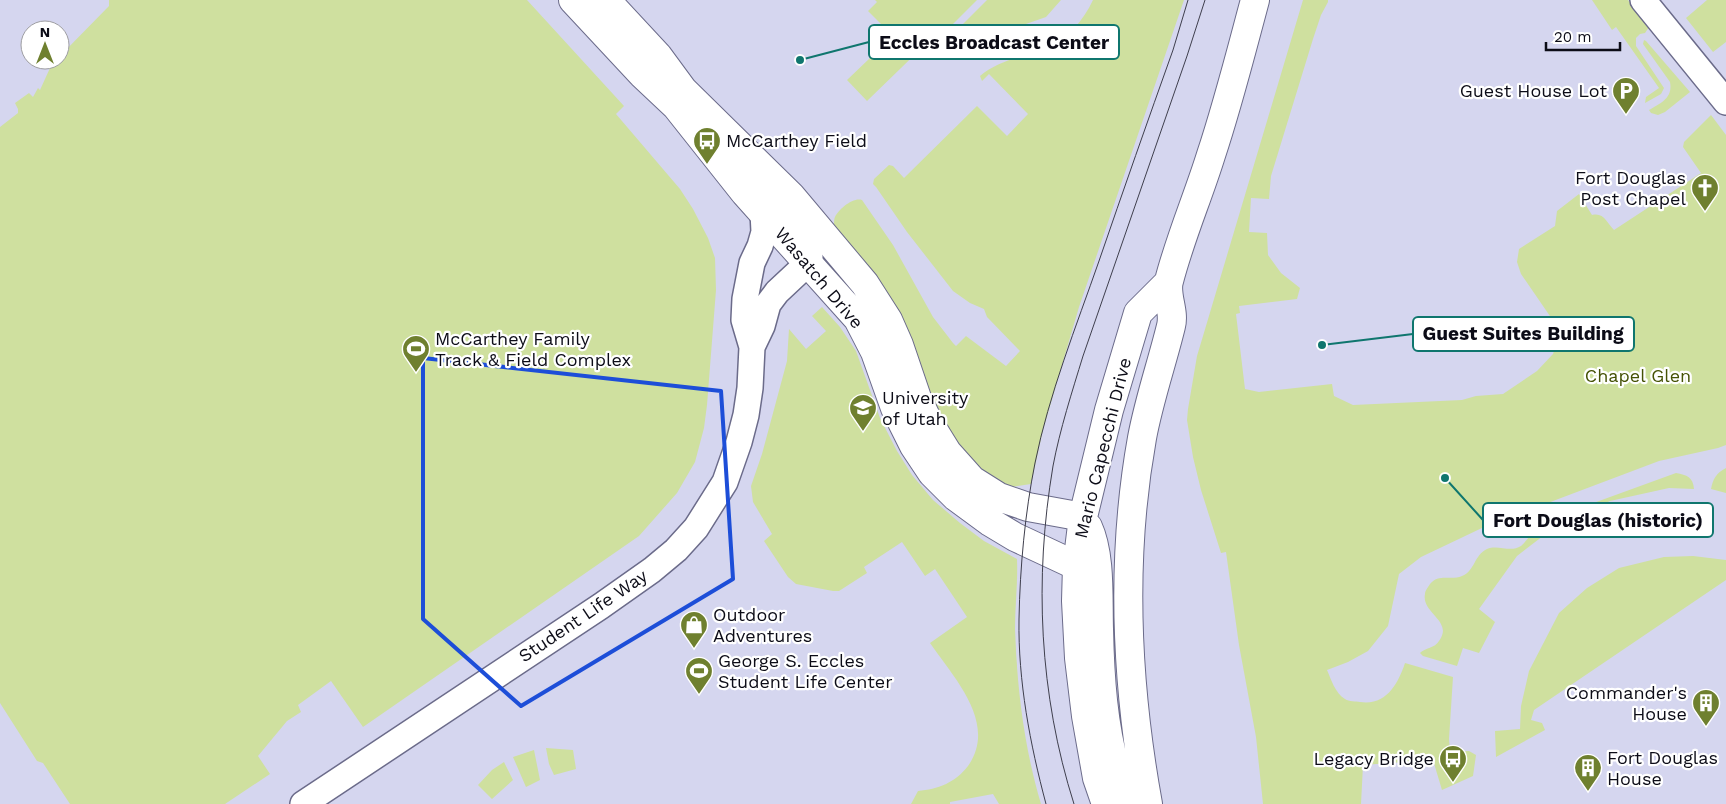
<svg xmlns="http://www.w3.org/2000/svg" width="1726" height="804" font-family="'Work Sans',sans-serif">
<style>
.built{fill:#d5d6ef;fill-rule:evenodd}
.green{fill:#cfe09f}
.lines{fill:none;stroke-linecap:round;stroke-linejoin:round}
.minor-casing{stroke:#6b6b8a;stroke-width:28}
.tertiary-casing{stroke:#6b6b8a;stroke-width:30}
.secondary-casing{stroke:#6b6b8a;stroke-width:30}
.minor{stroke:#fff;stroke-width:25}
.tertiary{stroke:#fff;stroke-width:28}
.secondary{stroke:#fff;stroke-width:28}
.tram{stroke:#3e3e4c;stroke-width:1}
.marked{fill:none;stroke:#1d4ed8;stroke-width:4;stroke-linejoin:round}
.labels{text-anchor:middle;stroke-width:4.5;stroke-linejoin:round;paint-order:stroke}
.poi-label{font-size:18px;fill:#0c0c17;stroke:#fff;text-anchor:start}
.street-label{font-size:18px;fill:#0c0c17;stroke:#fff}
.park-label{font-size:18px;fill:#455205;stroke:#fff}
.leader{fill:none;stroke:#0f766e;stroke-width:2}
.callout-dot{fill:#0f766e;stroke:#fff;stroke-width:2}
.callout{fill:#fff;stroke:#0f766e;stroke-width:2}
.callout-label{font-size:19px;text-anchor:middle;font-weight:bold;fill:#0c0c17}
</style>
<rect width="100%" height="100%" fill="#e6e6fc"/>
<!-- built -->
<path class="built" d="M 0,0 L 1726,0 L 1726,804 L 0,804 ZM 30,30 L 60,30 L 60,60 L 30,60 Z"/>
<!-- green -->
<path class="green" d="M 109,0 L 527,0 L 624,106 L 616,114 L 680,189 L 693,209 L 708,238 L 715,258 L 716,290 L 707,405 L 704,428 L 695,462 L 677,493 L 639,536 L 363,727 L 331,681 L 298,705 L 301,712 L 287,721 L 258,756 L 270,774 L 225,804 L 70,804 L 43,763 L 37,761 L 0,703 L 0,127 L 18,113 L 18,109 L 15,103 L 29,93 L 33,97 L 38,88 L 40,90 L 50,68 L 57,60 L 60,60 L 60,56 L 109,6 Z
M 875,0 L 977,0 L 945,32 L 935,35 L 867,101 L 847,80 L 893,36 L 868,11 L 877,2 Z
M 987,0 L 1061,0 L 1046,17 L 995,35 L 975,45 L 957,56 L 944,43 Z
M 1093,0 L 1184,0 L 1079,307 L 1043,430 L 1031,484 L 1012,487 L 1002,485 L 993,481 L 958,448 L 834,226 C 834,225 834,218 835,217 C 839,209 853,197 862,200 L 893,245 L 933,317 L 953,343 L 956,346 L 966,336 L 1006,366 L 1020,351 L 987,317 L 984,309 L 970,303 L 953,291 L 907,232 L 876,187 L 873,184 L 874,179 L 889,165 L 893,166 L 904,178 L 977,106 L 1007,136 L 1028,114 L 989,74 L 982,81 L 980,76 C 1000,59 1025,57 1048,47 C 1069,37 1083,21 1093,0 Z
M 1303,0 L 1328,0 L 1328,2 L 1321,15 L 1313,39 L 1271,176 L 1269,199 L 1251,198 L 1249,232 L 1267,233 L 1268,255 L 1281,273 L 1300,288 L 1297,299 L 1239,306 L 1240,313 L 1236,314 L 1245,389 L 1259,392 L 1332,384 L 1334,396 L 1353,405 L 1462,400 L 1476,396 L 1503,394 L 1537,371 L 1553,354 L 1559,335 L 1554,322 L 1521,274 L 1517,262 L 1519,249 L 1555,226 L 1557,211 L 1579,194 L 1592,215 C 1604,212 1607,223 1614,230 L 1701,173 L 1683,147 L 1684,142 L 1711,115 L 1726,135 L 1726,445 L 1718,448 L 1659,461 L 1508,518 L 1503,518 L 1421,557 L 1399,574 L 1388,626 L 1368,651 L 1348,662 L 1327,670 C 1331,679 1335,693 1345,699 C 1349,702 1356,701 1360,702 C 1386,706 1398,684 1405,663 L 1453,677 L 1449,739 L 1450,752 L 1469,751 L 1476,755 L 1473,776 L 1442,790 L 1433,760 L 1363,765 L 1361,804 L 1263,804 L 1256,737 L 1239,645 L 1226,552 L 1221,553 L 1201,490 L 1193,457 L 1187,420 L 1188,409 L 1197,356 L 1203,336 Z
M 1592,0 L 1628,0 L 1649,27 L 1645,33 L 1640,34 L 1636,38 L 1636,46 L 1664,88 L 1661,94 L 1645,103 L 1646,97 L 1659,88 L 1616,27 L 1612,30 Z
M 1707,0 L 1726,0 L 1726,42 L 1713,52 L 1686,18 Z
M 1644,40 L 1646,41 L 1690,92 L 1665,112 L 1658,115 L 1651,113 L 1649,110 C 1661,103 1673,98 1670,82 L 1643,44 Z
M 822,307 L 840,327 L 856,351 L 880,418 L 897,451 L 912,475 L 933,500 L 960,523 L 984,541 L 1017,559 C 1018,582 1015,606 1015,629 C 1017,688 1024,747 1041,804 L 999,804 L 993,794 L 950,802 L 950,804 L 911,804 L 918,791 C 938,789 955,783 968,766 C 998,723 954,678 930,643 L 967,617 L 935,569 L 925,576 L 902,542 L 864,567 L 867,573 L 839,591 L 833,591 L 796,584 L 788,577 L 764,541 L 772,534 L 753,502 L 751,486 L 762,454 L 787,361 L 789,329 L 806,349 L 826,331 L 812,316 Z
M 1726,468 L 1726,493 L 1711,489 C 1713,479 1716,473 1726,468 Z
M 1676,473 C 1687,475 1693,477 1694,489 L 1669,488 L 1610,501 L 1550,529 L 1550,523 L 1555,517 Z
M 1538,531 L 1540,532 L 1543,536 L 1517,556 L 1479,609 L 1495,622 L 1479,653 L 1463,648 L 1457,666 L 1423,656 L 1420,653 C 1425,648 1435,648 1439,641 C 1454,621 1421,613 1425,594 C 1425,591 1428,587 1430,584 C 1439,573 1451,581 1462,576 C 1475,571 1474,555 1487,549 C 1498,544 1510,553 1521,546 C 1527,541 1530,533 1538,531 Z
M 1693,556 L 1726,560 L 1726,580 L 1534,710 L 1531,720 L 1542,723 L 1545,730 L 1496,757 L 1495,731 L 1520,729 L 1521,706 L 1529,671 L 1559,613 L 1587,588 L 1619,568 L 1664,557 Z
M 546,748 L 573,750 L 576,769 L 554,775 L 549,764 Z
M 534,750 L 540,780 L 526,787 L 513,757 Z
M 504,762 L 513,780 L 492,799 L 478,785 L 492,770 Z"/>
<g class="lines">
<defs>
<path id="minor" d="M 1643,0 L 1726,102
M 731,143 L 739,163 L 778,207 L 809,251 L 810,257 L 808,263 L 777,292 L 768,304 L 762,326 L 752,347
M 303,804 L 601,606 L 652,570 L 676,550 L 696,528 L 725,482 L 739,442 L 746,415 L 750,388 L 752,347 L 744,320 L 745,299 L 752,263 L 760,246 L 764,232 L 763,212"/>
<path id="tertiary" d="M 573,0 L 642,74 L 676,106 L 745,193 L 858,319 L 875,352 L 895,408 L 914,446 L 932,473 L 956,497 L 990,522 L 1015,537 L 1077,566
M 606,0 L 658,56 L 683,90 L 791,196 L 865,284 L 888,320 L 899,345 L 917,398 L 929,423 L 947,452 L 972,480 L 999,497 L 1028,507 L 1083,517"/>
<path id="secondary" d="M 1088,527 C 1101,555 1098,598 1099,629 C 1100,676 1103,727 1117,773 C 1120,784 1127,794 1132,804
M 1106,804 L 1097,778 L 1086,716 L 1079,658 L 1076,601 L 1077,566 L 1083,517 L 1109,410 L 1138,313 L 1168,283
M 1148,804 C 1126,683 1120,560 1142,438 C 1149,400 1162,363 1171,326 C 1175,311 1165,295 1169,281 C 1180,238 1198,197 1211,155 C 1228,104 1241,52 1255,0"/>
</defs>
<!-- minor casing -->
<use href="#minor" class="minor-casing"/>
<!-- tertiary casing -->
<use href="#tertiary" class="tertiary-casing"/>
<!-- secondary casing -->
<use href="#secondary" class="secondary-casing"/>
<!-- minor -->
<use href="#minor" class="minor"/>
<!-- tertiary -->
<use href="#tertiary" class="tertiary"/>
<!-- secondary -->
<use href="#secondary" class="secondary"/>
<!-- tram -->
<path class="tram" d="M 1046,804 C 1030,744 1018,681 1019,619 C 1020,567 1025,513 1035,463 C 1049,394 1076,327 1099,261 C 1123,191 1148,120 1173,50 L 1188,0
M 1074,804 C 1039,694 1034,579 1053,466 C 1060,429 1072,392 1083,356 L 1187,56 L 1205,0"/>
</g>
<!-- marked area -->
<path class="marked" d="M 423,358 L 721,391 L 733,579 L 521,706 L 423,619 Z"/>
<!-- icons -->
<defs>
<symbol id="parking-pin" viewBox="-11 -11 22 30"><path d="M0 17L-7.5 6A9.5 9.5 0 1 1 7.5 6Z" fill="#6f802f" stroke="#fff"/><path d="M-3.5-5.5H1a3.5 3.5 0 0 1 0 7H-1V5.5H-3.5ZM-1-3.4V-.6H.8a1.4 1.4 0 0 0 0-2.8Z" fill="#fff"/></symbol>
<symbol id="bus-pin" viewBox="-11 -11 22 30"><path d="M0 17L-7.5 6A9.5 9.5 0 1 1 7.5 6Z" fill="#6f802f" stroke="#fff"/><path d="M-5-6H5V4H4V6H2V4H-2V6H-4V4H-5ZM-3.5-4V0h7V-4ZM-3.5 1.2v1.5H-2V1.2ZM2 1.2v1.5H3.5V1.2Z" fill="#fff"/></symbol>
<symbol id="church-pin" viewBox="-11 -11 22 30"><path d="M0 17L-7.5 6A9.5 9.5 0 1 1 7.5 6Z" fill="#6f802f" stroke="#fff"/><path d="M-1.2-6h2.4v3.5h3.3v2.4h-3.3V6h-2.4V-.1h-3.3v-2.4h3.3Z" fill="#fff"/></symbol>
<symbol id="stadium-pin" viewBox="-11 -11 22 30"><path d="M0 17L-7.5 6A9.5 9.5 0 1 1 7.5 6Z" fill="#6f802f" stroke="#fff"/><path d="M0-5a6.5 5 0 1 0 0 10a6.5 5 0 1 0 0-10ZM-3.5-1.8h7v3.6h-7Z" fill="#fff"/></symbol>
<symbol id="university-pin" viewBox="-11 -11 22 30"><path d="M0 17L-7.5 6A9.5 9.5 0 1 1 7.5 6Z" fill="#6f802f" stroke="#fff"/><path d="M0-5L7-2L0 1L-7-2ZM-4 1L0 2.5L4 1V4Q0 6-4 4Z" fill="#fff"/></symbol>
<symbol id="shop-pin" viewBox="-11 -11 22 30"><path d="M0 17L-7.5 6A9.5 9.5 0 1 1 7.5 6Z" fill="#6f802f" stroke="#fff"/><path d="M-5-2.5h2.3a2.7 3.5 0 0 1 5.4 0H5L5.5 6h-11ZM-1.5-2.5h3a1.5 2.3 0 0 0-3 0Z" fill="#fff"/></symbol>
<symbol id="building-pin" viewBox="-11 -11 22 30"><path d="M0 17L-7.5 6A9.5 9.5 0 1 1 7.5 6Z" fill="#6f802f" stroke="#fff"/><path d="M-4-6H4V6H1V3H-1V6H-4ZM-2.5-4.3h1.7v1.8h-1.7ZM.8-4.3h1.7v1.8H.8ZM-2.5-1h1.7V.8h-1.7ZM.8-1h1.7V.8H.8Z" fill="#fff"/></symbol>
</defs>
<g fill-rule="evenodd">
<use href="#parking-pin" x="1610" y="75" width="32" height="43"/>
<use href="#bus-pin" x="691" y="125" width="32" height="43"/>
<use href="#church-pin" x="1689" y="172" width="32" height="43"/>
<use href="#stadium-pin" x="400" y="333" width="32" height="43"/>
<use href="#university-pin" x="847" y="392" width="32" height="43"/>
<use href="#shop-pin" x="678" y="609" width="32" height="43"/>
<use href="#stadium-pin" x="683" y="655" width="32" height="43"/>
<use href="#building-pin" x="1690" y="687" width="32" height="43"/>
<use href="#bus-pin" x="1437" y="743" width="32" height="43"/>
<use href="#building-pin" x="1572" y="752" width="32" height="43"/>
</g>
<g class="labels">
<!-- poi labels -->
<g class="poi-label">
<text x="1607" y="97" text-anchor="end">Guest House Lot</text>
<text x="726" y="147">McCarthey Field</text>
<text x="1686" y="184" text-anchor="end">Fort Douglas<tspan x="1686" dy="21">Post Chapel</tspan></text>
<text x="435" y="345">McCarthey Family<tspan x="435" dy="21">Track &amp; Field Complex</tspan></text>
<text x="882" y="404">University<tspan x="882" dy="21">of Utah</tspan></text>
<text x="713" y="621">Outdoor<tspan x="713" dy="21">Adventures</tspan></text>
<text x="718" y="667">George S. Eccles<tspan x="718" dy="21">Student Life Center</tspan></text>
<text x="1687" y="699" text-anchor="end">Commander's<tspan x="1687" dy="21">House</tspan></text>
<text x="1607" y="764">Fort Douglas<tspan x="1607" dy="21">House</tspan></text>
<text x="1434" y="765" text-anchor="end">Legacy Bridge</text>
</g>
<!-- street labels -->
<g class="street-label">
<text transform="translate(819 278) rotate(50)" y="6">Wasatch Drive</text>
<text transform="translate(1103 448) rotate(-76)" y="6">Mario Capecchi Drive</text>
<text transform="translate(583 616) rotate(-34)" y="6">Student Life Way</text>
</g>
<!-- park labels -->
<g class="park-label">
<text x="1638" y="382">Chapel Glen</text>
</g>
</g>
<!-- callouts -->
<path class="leader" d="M800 60L869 42M1322 345L1413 334M1445 478L1483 520"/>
<g class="callout-dot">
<circle cx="800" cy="60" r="5"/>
<circle cx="1322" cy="345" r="5"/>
<circle cx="1445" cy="478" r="5"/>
</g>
<g class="callout">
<rect x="869" y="25" width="250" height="34" rx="5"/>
<rect x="1413" y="317" width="221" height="34" rx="5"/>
<rect x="1483" y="503" width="230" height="34" rx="5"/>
</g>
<g class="callout-label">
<text x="994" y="49">Eccles Broadcast Center</text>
<text x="1523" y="340">Guest Suites Building</text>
<text x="1598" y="527">Fort Douglas (historic)</text>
</g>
<!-- north arrow -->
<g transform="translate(45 45)"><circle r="24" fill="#ffffff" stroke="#9e9ea2"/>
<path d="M0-4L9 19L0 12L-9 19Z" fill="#6f802f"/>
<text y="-8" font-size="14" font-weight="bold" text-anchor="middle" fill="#0c0c17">N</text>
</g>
<!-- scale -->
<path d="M1546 42v8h74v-8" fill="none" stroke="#0c0c17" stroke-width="2.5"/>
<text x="1554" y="42" font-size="15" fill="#0c0c17" stroke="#ffffff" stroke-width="4" paint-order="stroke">20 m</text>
</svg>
